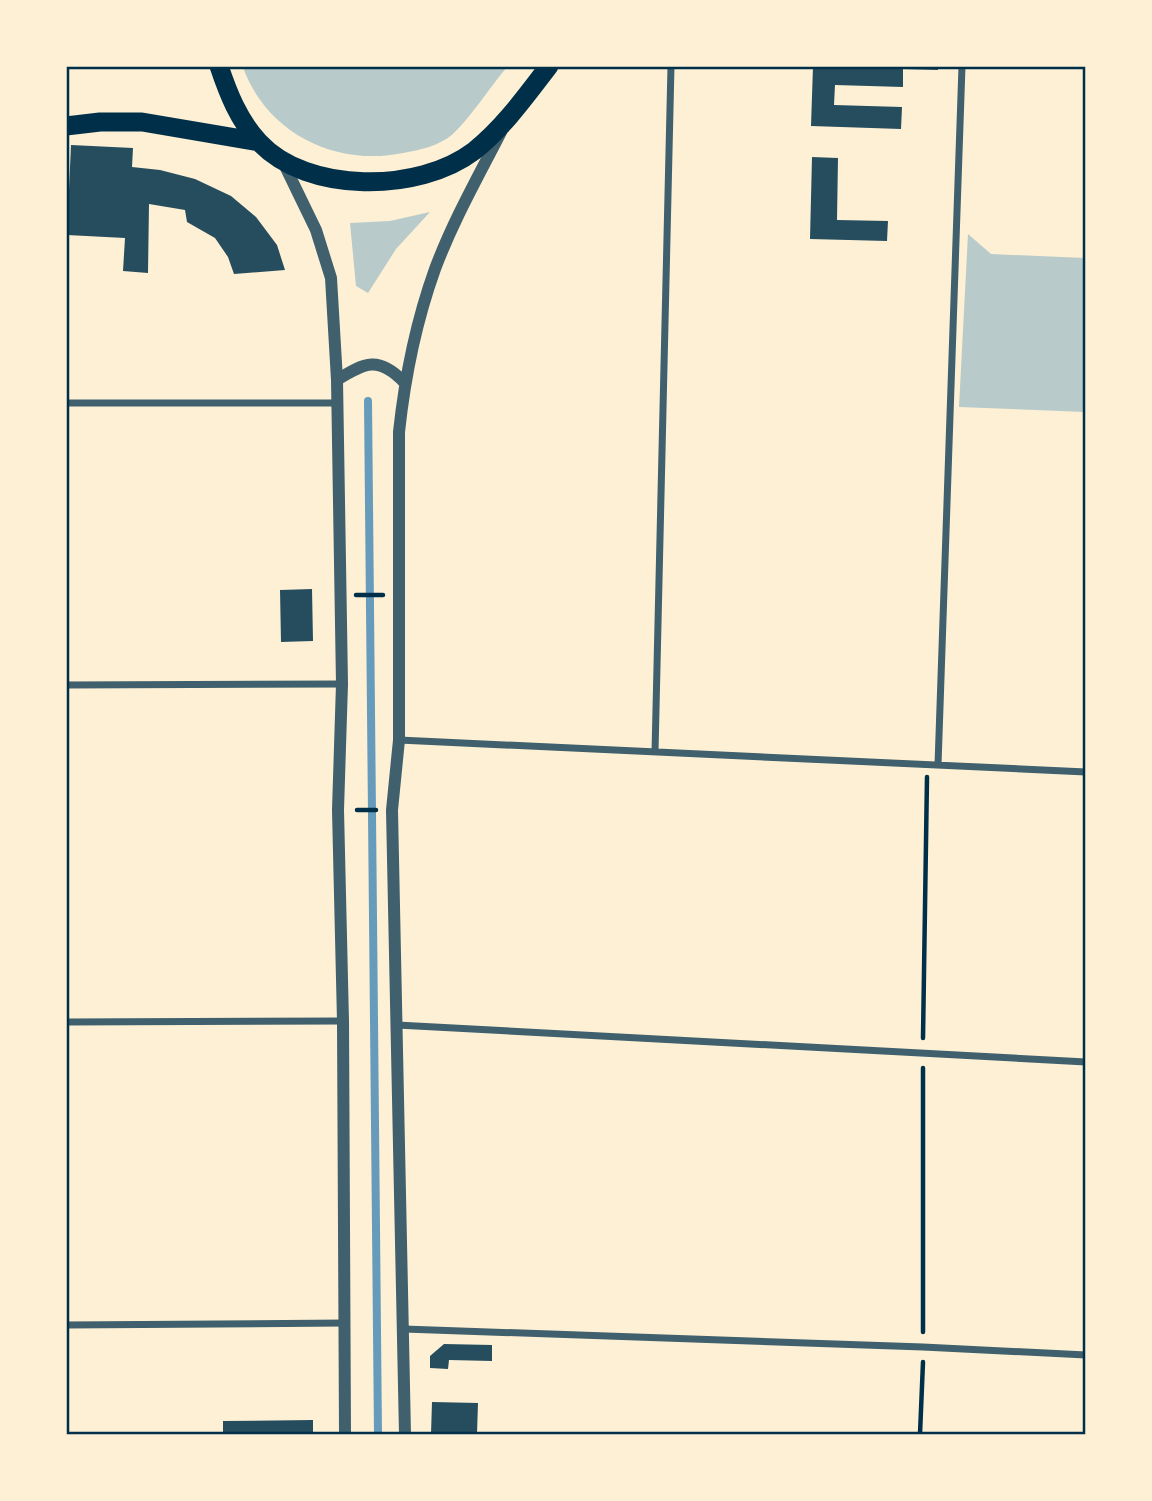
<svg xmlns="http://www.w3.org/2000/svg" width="1152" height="1501" font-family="'PT Serif',serif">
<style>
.green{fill:#b9caca}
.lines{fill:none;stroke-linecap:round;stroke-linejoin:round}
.stream{stroke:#669bbc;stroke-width:8}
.building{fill:#264d5e}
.path{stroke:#003049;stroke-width:4.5}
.minor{stroke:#3f606c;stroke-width:7}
.tertiary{stroke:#3f606c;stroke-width:12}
.trunk{stroke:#003049;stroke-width:19}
.neatline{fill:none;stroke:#003049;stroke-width:2.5}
</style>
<rect width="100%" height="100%" fill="#fdf0d5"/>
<!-- green -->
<path class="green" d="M 243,67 L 243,66 L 507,67 C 491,86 470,118 453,134 C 439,146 420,150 403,153 C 336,167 266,133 243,67 Z
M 430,212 L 396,249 L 368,293 L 356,286 L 350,223 L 390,221 Z
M 968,234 L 991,254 L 1085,258 L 1085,412 L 959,407 Z"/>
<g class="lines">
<!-- stream -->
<path class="stream" d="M 368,401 L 378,1434"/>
</g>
<!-- building -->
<path class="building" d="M 813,66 L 854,67 L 938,66 L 938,70 L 903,69 L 903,87 L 835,85 L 834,105 L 902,107 L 901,129 L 811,126 Z
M 71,145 L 133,148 L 132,167 L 160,170 L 195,179 L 231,196 L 256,217 L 277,245 L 285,270 L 234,274 L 228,257 L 215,238 L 187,222 L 185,210 L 149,204 L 148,273 L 123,271 L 125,238 L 67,235 Z
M 812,157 L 838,158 L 837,220 L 888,221 L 887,241 L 810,239 Z
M 312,589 L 313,641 L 281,642 L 280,590 Z
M 444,1344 L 492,1345 L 492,1361 L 449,1360 L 448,1369 L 430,1368 L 430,1356 Z
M 432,1402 L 478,1403 L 477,1434 L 431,1434 Z
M 313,1420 L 313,1434 L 223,1434 L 223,1421 Z"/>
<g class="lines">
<!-- path -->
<path class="path" d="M 356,595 L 383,595
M 357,810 L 376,810
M 923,1038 L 927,777
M 923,1068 L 923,1332
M 920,1434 L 923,1362"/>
<!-- minor -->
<path class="minor" d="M 66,403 L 338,403
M 66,685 L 342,684
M 399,740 L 1086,772
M 655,752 L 671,66
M 938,765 L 962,66
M 66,1022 L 343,1021
M 397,1025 L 1086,1062
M 66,1325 L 345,1323
M 404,1329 L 923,1347 L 1086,1355"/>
<!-- tertiary -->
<path class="tertiary" d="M 283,162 L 316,230 L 331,278 L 337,380 L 342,684 L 338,810 L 343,1021 L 345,1434
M 337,380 C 365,362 379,356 404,382
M 405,1434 L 392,810 L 399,740 L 399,432 C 405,376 416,322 435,269 C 453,221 478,177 501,132"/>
<!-- trunk -->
<path class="trunk" d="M 219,66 C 228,93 239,121 259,142 C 307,194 419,193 474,151 C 503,128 526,96 549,66
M 66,126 L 100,122 L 142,122 L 259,142"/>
</g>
<!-- border -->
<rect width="1152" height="1501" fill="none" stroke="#fdf0d5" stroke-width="136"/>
<rect x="68" y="68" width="1016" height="1365" class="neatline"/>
</svg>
